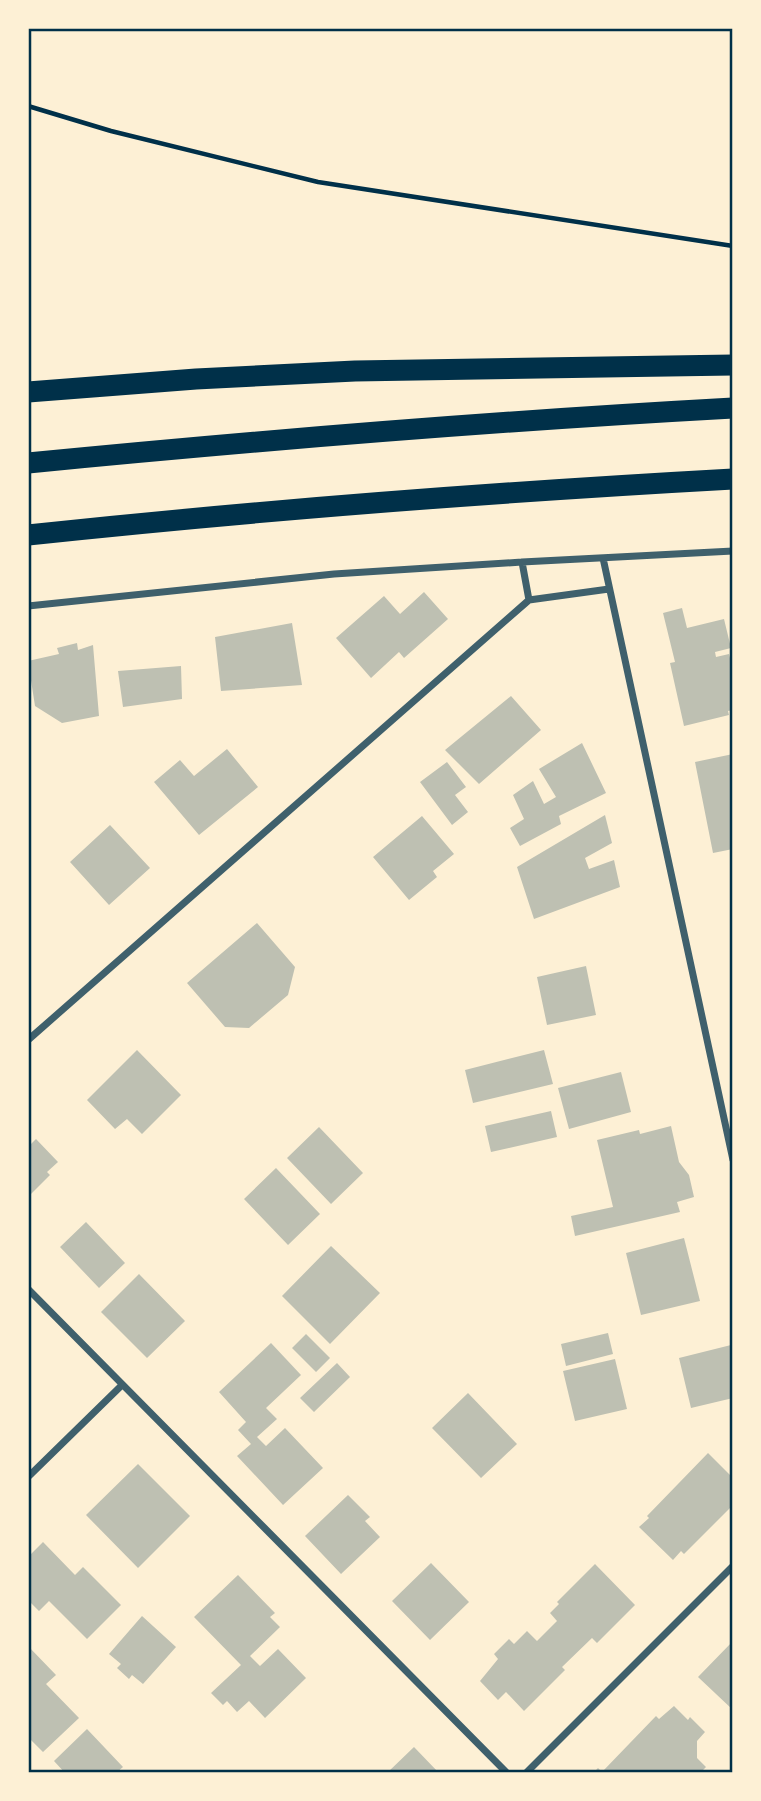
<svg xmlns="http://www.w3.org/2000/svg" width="761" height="1801" font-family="'Archivo Narrow',sans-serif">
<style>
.building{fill:#bec0b2}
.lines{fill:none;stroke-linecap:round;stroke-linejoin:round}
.path{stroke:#003049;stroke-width:4.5}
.minor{stroke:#3f606c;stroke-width:7}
.motorway{stroke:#003049;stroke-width:21}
.neatline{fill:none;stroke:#003049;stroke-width:2.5}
</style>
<rect width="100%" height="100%" fill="#fdf0d5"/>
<!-- building -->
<path class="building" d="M 424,592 L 448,619 L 404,658 L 399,652 L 371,678 L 336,638 L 384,596 L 400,614 Z
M 682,608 L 687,628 L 724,619 L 731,648 L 715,652 L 716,657 L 729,654 L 733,670 L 733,710 L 728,711 L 729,715 L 684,726 L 670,663 L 675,662 L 663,613 Z
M 292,623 L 302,685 L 221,691 L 215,637 Z
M 77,643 L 78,650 L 93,645 L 99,716 L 62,723 L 35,706 L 28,661 L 59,654 L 57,648 Z
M 181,666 L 182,699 L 123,707 L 118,671 Z
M 511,696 L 541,730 L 479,784 L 445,750 Z
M 582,743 L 606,793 L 559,816 L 561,824 L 520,846 L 510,828 L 524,819 L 513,795 L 533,781 L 544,804 L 556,797 L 539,769 Z
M 227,749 L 258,787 L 199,835 L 154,782 L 180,760 L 194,776 Z
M 733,754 L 733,849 L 713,853 L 695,762 Z
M 447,762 L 466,787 L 455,795 L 468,812 L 452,825 L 420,782 Z
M 605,815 L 612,843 L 585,858 L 589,869 L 614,860 L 620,887 L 534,919 L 517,867 Z
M 422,816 L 454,854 L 433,871 L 437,877 L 409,900 L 373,857 Z
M 110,825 L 150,868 L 109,905 L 70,862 Z
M 257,923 L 295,967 L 288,995 L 249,1028 L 225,1027 L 187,983 Z
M 586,966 L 596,1015 L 547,1025 L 537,977 Z
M 137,1050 L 181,1095 L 142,1134 L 127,1119 L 115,1129 L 87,1100 Z
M 544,1050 L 553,1084 L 473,1103 L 465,1070 Z
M 621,1072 L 631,1112 L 569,1129 L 558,1088 Z
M 551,1111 L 557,1137 L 491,1152 L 485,1126 Z
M 671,1126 L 679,1162 L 689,1175 L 694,1197 L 677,1202 L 680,1212 L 575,1236 L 571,1216 L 613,1207 L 597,1140 L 639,1130 L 640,1134 Z
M 319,1127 L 363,1173 L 331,1204 L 287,1158 Z
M 36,1139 L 58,1162 L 47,1172 L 50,1175 L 28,1197 L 28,1147 Z
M 276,1168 L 320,1214 L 288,1245 L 244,1199 Z
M 86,1222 L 125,1263 L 99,1288 L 60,1247 Z
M 684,1238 L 700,1301 L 641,1315 L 626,1253 Z
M 331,1246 L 380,1293 L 330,1344 L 282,1296 Z
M 139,1274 L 185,1321 L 147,1358 L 101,1312 Z
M 608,1333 L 613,1354 L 566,1366 L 561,1344 Z
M 306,1334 L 330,1358 L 316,1372 L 292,1348 Z
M 271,1343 L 301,1375 L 266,1408 L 277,1419 L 257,1437 L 266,1446 L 285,1428 L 323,1468 L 283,1505 L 237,1456 L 251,1444 L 238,1430 L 246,1422 L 219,1392 Z
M 731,1345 L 733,1398 L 691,1408 L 679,1358 Z
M 615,1359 L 627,1409 L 575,1421 L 563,1371 Z
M 337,1363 L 350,1377 L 314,1412 L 300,1398 Z
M 468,1393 L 517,1444 L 481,1478 L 432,1428 Z
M 708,1453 L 733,1478 L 733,1505 L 684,1554 L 681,1551 L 673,1560 L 639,1527 L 649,1518 L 647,1516 Z
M 138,1464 L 190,1516 L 138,1568 L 86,1515 Z
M 348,1495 L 370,1517 L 365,1521 L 380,1537 L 341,1574 L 305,1536 Z
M 43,1542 L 75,1575 L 83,1567 L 121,1605 L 87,1639 L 49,1601 L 39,1611 L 28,1600 L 28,1557 Z
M 431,1563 L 469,1602 L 430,1640 L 392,1601 Z
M 595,1564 L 635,1605 L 597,1643 L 592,1638 L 562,1667 L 565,1670 L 524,1711 L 506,1692 L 498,1700 L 480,1681 L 498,1659 L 494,1654 L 509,1639 L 514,1644 L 527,1631 L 537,1641 L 557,1621 L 550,1613 L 559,1604 L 557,1602 Z
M 238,1575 L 275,1613 L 270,1617 L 280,1627 L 250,1656 L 260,1666 L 278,1649 L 306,1678 L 265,1718 L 249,1701 L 237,1712 L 227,1701 L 223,1705 L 211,1693 L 241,1665 L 194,1617 Z
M 142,1616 L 176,1647 L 143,1684 L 132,1675 L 129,1679 L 117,1668 L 121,1664 L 109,1654 Z
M 733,1641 L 733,1710 L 698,1677 Z
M 28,1646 L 56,1675 L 46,1684 L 79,1718 L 43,1752 L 28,1737 Z
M 674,1706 L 688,1720 L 690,1717 L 705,1732 L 697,1741 L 697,1758 L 706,1767 L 700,1773 L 593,1773 L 598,1768 L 602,1772 L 656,1716 L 659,1719 Z
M 87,1729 L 123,1767 L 116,1773 L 65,1773 L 54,1761 Z
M 414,1747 L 439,1773 L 387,1773 Z"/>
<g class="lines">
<!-- path -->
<path class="path" d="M 28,106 L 111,131 L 318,182 L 733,246"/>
<!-- minor -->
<path class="minor" d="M 603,558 L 733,1160
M 522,562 L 529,600
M 28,606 L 334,574 L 522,562 L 733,551
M 28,1040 L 529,600 L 609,589
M 28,1289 L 507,1773
M 28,1477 L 121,1386
M 526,1773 L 733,1566"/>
<!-- motorway -->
<path class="motorway" d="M 28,392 L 196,379 L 355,371 L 733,365
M 28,463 C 263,440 497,421 733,408
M 28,535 C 262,510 498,492 733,479"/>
</g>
<!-- border -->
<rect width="761" height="1801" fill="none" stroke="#fdf0d5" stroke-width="60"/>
<rect x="30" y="30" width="701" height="1741" class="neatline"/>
</svg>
